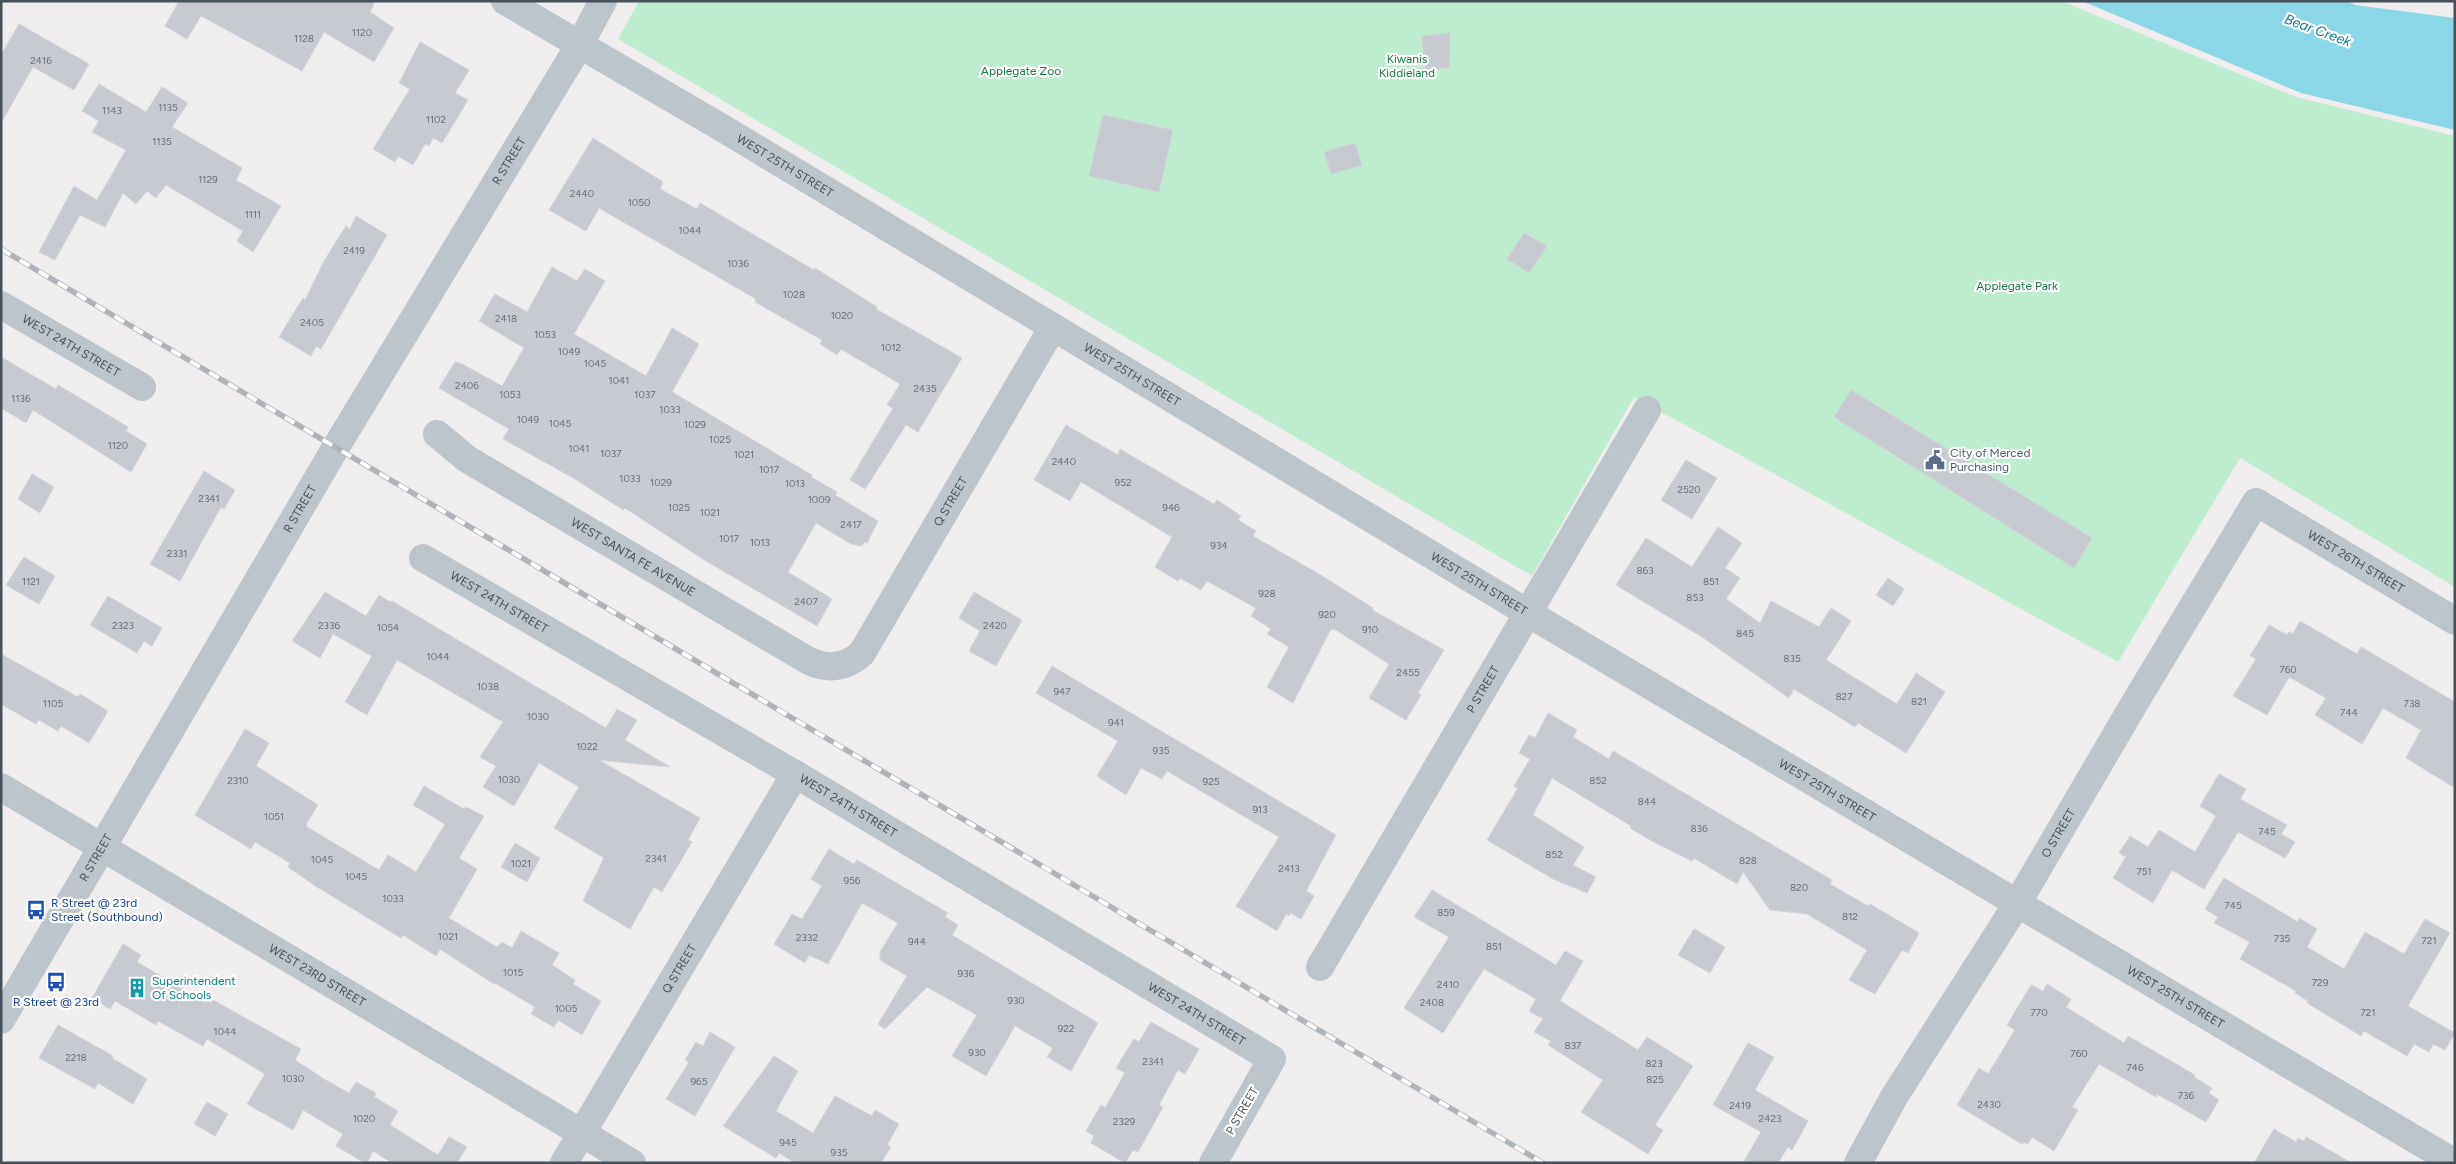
<svg xmlns="http://www.w3.org/2000/svg" width="2456" height="1164" font-family="Figtree,sans-serif">
<style>
.green{fill:#bdecce}
.water{fill:#8cd7e7}
.building{fill:#c7cad0;stroke:#d2d4d9}
.lines{fill:none;stroke-linecap:round;stroke-linejoin:round}
.minor{stroke:#bcc5cc;stroke-width:28}
.tertiary{stroke:#bcc5cc;stroke-width:28}
.rail-casing{stroke:#b0b3b8;stroke-width:5.5}
.rail{stroke:#fff;stroke-width:4;stroke-dasharray:11;stroke-linecap:butt}
.labels{text-anchor:middle;stroke-width:4.5;stroke-linejoin:round;paint-order:stroke}
.number-label{font-size:10px;fill:#676f78}
.park-label{font-size:12px;fill:#1b7746;stroke:#fff}
.street-label{font-size:12px;fill:#47515a;stroke:#fff}
.service-label{font-size:12px;fill:#4e5e75;stroke:#fff;text-anchor:start}
.transit-label{font-size:12px;fill:#164399;stroke:#fff;text-anchor:start}
.culture-label{font-size:12px;fill:#0d838f;stroke:#fff;text-anchor:start}
.water-label{font-size:14px;font-style:italic;fill:#137c93;stroke:#fff}
</style>
<rect width="100%" height="100%" fill="#f0edee"/>
<!-- green -->
<path class="green" d="M 639,1 L 2061,1 L 2296,97 L 2455,136 L 2455,587 L 2240,458 L 2118,662 L 1634,397 L 1532,576 L 618,39 Z"/>
<!-- water -->
<path class="water" d="M 2082,1 L 2347,1 L 2355,5 L 2455,18 L 2455,130 L 2301,93 Z"/>
<!-- building -->
<path class="building" d="M 176,1 L 375,1 L 370,12 L 394,28 L 374,62 L 324,32 L 302,71 L 201,16 L 187,39 L 165,26 L 178,3 Z
M 19,24 L 89,64 L 74,90 L 33,67 L 1,123 L 1,55 Z
M 1450,33 L 1449,68 L 1425,70 L 1422,36 Z
M 420,42 L 469,70 L 455,93 L 468,100 L 442,143 L 433,138 L 429,146 L 425,144 L 413,165 L 398,156 L 395,162 L 373,149 L 410,89 L 399,83 Z
M 99,84 L 146,112 L 162,87 L 188,103 L 172,127 L 242,168 L 236,180 L 281,206 L 253,252 L 237,241 L 243,231 L 166,185 L 156,198 L 147,191 L 136,204 L 123,193 L 105,227 L 80,215 L 55,260 L 39,252 L 74,186 L 97,200 L 126,150 L 92,132 L 99,121 L 82,111 Z
M 1103,115 L 1173,130 L 1159,192 L 1089,176 Z
M 593,138 L 663,182 L 660,189 L 697,209 L 700,203 L 807,266 L 814,270 L 815,268 L 877,307 L 876,309 L 962,358 L 918,432 L 906,425 L 865,489 L 850,480 L 893,408 L 887,405 L 900,384 L 841,349 L 837,355 L 820,344 L 822,340 L 755,302 L 756,299 L 599,208 L 586,231 L 549,210 Z
M 1355,143 L 1362,165 L 1331,174 L 1324,152 Z
M 356,216 L 387,235 L 321,349 L 316,346 L 311,356 L 279,337 L 303,298 L 305,300 L 324,261 L 346,226 L 350,229 Z
M 1524,233 L 1547,246 L 1529,273 L 1507,259 Z
M 552,267 L 577,281 L 585,269 L 605,281 L 574,334 L 646,376 L 672,328 L 699,344 L 672,392 L 812,475 L 811,477 L 837,492 L 835,495 L 878,521 L 867,543 L 864,542 L 862,546 L 851,544 L 816,523 L 788,572 L 832,599 L 817,626 L 701,558 L 625,508 L 623,510 L 575,479 L 503,439 L 509,429 L 439,388 L 455,362 L 462,364 L 502,386 L 524,348 L 479,321 L 495,294 L 527,312 Z
M 1,357 L 56,389 L 58,385 L 128,427 L 126,431 L 147,444 L 131,472 L 33,410 L 26,423 L 1,408 Z
M 1851,390 L 2092,538 L 2074,568 L 1834,417 Z
M 1066,425 L 1118,455 L 1120,449 L 1214,504 L 1217,500 L 1241,516 L 1238,520 L 1256,531 L 1253,536 L 1319,574 L 1373,608 L 1372,610 L 1444,650 L 1418,693 L 1421,695 L 1406,720 L 1369,698 L 1389,664 L 1336,630 L 1331,629 L 1293,703 L 1267,687 L 1289,647 L 1267,634 L 1271,629 L 1251,616 L 1256,608 L 1207,581 L 1201,590 L 1180,578 L 1178,581 L 1155,567 L 1172,537 L 1081,482 L 1070,501 L 1034,480 Z
M 1686,460 L 1717,478 L 1692,519 L 1661,500 Z
M 204,471 L 235,490 L 224,509 L 221,507 L 180,581 L 150,564 Z
M 32,474 L 54,487 L 40,513 L 18,499 Z
M 1718,527 L 1742,543 L 1725,568 L 1740,578 L 1726,599 L 1760,623 L 1771,601 L 1819,627 L 1831,608 L 1851,621 L 1826,660 L 1897,704 L 1916,673 L 1945,692 L 1906,753 L 1858,723 L 1855,727 L 1794,689 L 1789,698 L 1702,637 L 1616,585 L 1646,538 L 1692,567 Z
M 24,557 L 55,576 L 39,604 L 6,585 Z
M 1888,578 L 1904,589 L 1893,606 L 1876,595 Z
M 325,592 L 366,616 L 379,595 L 390,602 L 392,601 L 606,728 L 617,709 L 637,720 L 625,740 L 670,767 L 599,760 L 700,818 L 688,840 L 692,842 L 662,892 L 654,887 L 630,929 L 583,901 L 604,858 L 554,828 L 579,787 L 539,763 L 514,806 L 483,787 L 496,766 L 480,757 L 503,722 L 397,660 L 367,715 L 345,702 L 372,656 L 333,634 L 320,658 L 292,641 Z
M 974,592 L 1022,620 L 996,666 L 969,651 L 980,631 L 959,618 Z
M 108,596 L 162,628 L 152,646 L 144,641 L 137,653 L 90,625 Z
M 2300,621 L 2357,654 L 2361,647 L 2455,702 L 2455,788 L 2406,758 L 2421,730 L 2383,708 L 2362,744 L 2315,715 L 2326,698 L 2289,677 L 2267,715 L 2233,696 L 2256,659 L 2250,656 L 2269,625 L 2287,635 L 2289,632 L 2293,634 Z
M 1,654 L 78,697 L 80,694 L 108,711 L 89,743 L 61,726 L 58,731 L 39,720 L 36,724 L 1,704 Z
M 1052,666 L 1336,835 L 1306,891 L 1314,896 L 1301,919 L 1290,913 L 1289,916 L 1286,914 L 1277,931 L 1236,906 L 1279,837 L 1167,771 L 1162,779 L 1141,768 L 1126,795 L 1097,776 L 1118,741 L 1036,693 Z
M 1548,713 L 1577,730 L 1573,737 L 1609,759 L 1613,751 L 1832,880 L 1830,884 L 1868,906 L 1870,904 L 1919,933 L 1908,953 L 1902,950 L 1875,994 L 1849,980 L 1867,950 L 1807,914 L 1770,910 L 1743,872 L 1737,884 L 1694,858 L 1692,861 L 1652,841 L 1630,828 L 1631,826 L 1552,778 L 1533,815 L 1584,847 L 1573,865 L 1596,877 L 1587,893 L 1553,879 L 1487,840 L 1518,788 L 1514,786 L 1530,759 L 1519,753 L 1529,735 L 1535,738 Z
M 245,729 L 269,743 L 256,766 L 318,805 L 306,824 L 307,827 L 379,870 L 388,855 L 416,872 L 445,824 L 413,805 L 424,786 L 464,809 L 466,807 L 484,816 L 459,858 L 477,869 L 449,918 L 497,947 L 502,942 L 512,948 L 521,931 L 559,953 L 552,965 L 575,980 L 573,984 L 601,1001 L 582,1035 L 558,1020 L 554,1027 L 531,1014 L 535,1007 L 495,983 L 494,984 L 440,949 L 436,956 L 403,935 L 401,938 L 317,887 L 288,867 L 290,863 L 255,842 L 251,849 L 195,815 Z
M 2219,774 L 2246,789 L 2240,799 L 2287,825 L 2281,834 L 2295,842 L 2285,858 L 2238,832 L 2204,889 L 2172,870 L 2153,903 L 2113,878 L 2126,857 L 2119,853 L 2130,836 L 2148,847 L 2159,830 L 2195,852 L 2216,816 L 2200,806 Z
M 515,843 L 540,858 L 527,882 L 501,867 Z
M 829,849 L 854,864 L 857,860 L 948,913 L 945,917 L 958,925 L 952,935 L 1098,1023 L 1071,1071 L 1047,1057 L 1053,1048 L 1015,1026 L 986,1076 L 952,1056 L 977,1015 L 927,987 L 885,1029 L 878,1024 L 907,976 L 880,960 L 880,952 L 898,923 L 862,903 L 828,964 L 809,955 L 805,963 L 774,944 L 792,914 L 802,919 L 822,886 L 811,879 Z
M 2224,878 L 2298,922 L 2299,918 L 2317,929 L 2307,947 L 2344,969 L 2365,932 L 2404,954 L 2425,919 L 2450,933 L 2408,1006 L 2455,1033 L 2445,1050 L 2433,1044 L 2429,1052 L 2414,1044 L 2407,1056 L 2364,1031 L 2361,1036 L 2307,1003 L 2308,1001 L 2295,993 L 2296,991 L 2240,959 L 2250,942 L 2214,923 L 2218,917 L 2205,909 Z
M 1432,890 L 1556,965 L 1565,951 L 1583,961 L 1560,1001 L 1638,1050 L 1647,1037 L 1693,1066 L 1655,1125 L 1663,1130 L 1648,1154 L 1581,1112 L 1603,1080 L 1548,1045 L 1551,1041 L 1534,1032 L 1543,1019 L 1529,1011 L 1536,999 L 1484,969 L 1443,1033 L 1404,1008 L 1449,937 L 1414,917 Z
M 1694,929 L 1725,947 L 1710,973 L 1678,955 Z
M 123,944 L 141,955 L 137,962 L 206,1003 L 207,1001 L 211,1003 L 213,1000 L 301,1049 L 295,1060 L 324,1079 L 349,1093 L 356,1082 L 376,1093 L 374,1097 L 398,1111 L 390,1125 L 438,1155 L 449,1137 L 467,1147 L 457,1163 L 392,1163 L 373,1151 L 367,1163 L 365,1163 L 336,1146 L 343,1134 L 303,1110 L 293,1130 L 247,1104 L 265,1074 L 207,1039 L 203,1046 L 158,1021 L 156,1025 L 115,1001 L 110,1009 L 92,998 Z
M 2047,984 L 2071,999 L 2066,1007 L 2124,1043 L 2128,1036 L 2195,1075 L 2194,1077 L 2212,1088 L 2209,1093 L 2219,1100 L 2206,1122 L 2157,1094 L 2156,1097 L 2099,1064 L 2072,1107 L 2078,1110 L 2054,1151 L 2032,1137 L 2028,1144 L 2023,1142 L 2022,1144 L 1957,1105 L 1979,1068 L 1988,1074 L 2015,1030 L 2007,1025 L 2031,985 L 2043,991 Z
M 1151,1022 L 1199,1049 L 1185,1074 L 1178,1070 L 1159,1105 L 1163,1107 L 1138,1152 L 1133,1150 L 1125,1163 L 1091,1143 L 1094,1136 L 1086,1131 L 1101,1105 L 1105,1108 L 1125,1073 L 1116,1068 L 1134,1039 L 1139,1042 Z
M 58,1025 L 113,1056 L 112,1058 L 147,1079 L 133,1104 L 98,1083 L 95,1089 L 39,1058 Z
M 710,1032 L 735,1047 L 695,1116 L 666,1099 L 689,1062 L 685,1060 L 696,1042 L 703,1046 Z
M 1748,1043 L 1774,1057 L 1755,1090 L 1808,1121 L 1792,1150 L 1788,1147 L 1778,1163 L 1743,1163 L 1761,1132 L 1713,1105 Z
M 774,1056 L 798,1071 L 776,1111 L 813,1133 L 835,1096 L 872,1116 L 875,1110 L 899,1124 L 887,1145 L 891,1147 L 881,1163 L 795,1163 L 779,1153 L 776,1158 L 723,1126 Z
M 207,1102 L 228,1114 L 215,1136 L 194,1124 Z
M 2274,1129 L 2296,1142 L 2298,1138 L 2304,1141 L 2306,1137 L 2352,1163 L 2254,1163 Z"/>
<g class="lines">
<!-- minor -->
<g class="minor">
<path id="s1" d="M 505,1 L 724,129 L 1528,613 L 2455,1163"/>
<path id="s2" d="M 1,305 L 142,387"/>
<path id="s3" d="M 437,434 L 467,459 L 809,661 C 828,670 846,668 862,653 L 1053,327"/>
<path id="s4" d="M 423,558 L 795,774 L 1272,1059 L 1213,1163"/>
<path id="s5" d="M 1,787 L 632,1163"/>
<path id="s6" d="M 1320,967 L 1647,410"/>
<path id="s7" d="M 564,1163 L 795,774"/>
<path id="s8" d="M 1858,1163 L 1894,1097 L 2017,904 L 2137,699 L 2256,502 L 2455,621"/>
</g>
<!-- tertiary -->
<path class="tertiary" id="s9" d="M 1,1020 L 336,447 L 580,44 L 603,1"/>
<defs>
<path id="rail" d="M 1,249 L 1543,1163"/>
</defs>
<!-- rail casing -->
<use href="#rail" class="rail-casing"/>
<!-- rail -->
<use href="#rail" class="rail"/>
</g>
<!-- icons -->
<defs>
<symbol id="civic-bare" viewBox="-9 -9 18 18"><path d="M-.6-6.5H3V-4.5H.6V-3L4-1V1h2V6H-6V1h2V-1L-.6-3ZM-1.2 2.5V6h2.4V2.5Z" fill="#5c6f8a" stroke="#fff" stroke-width="2.5" paint-order="stroke"/></symbol>
<symbol id="bus-bare" viewBox="-9 -9 18 18"><path d="M-5-6H5V4H4V6H2V4H-2V6H-4V4H-5ZM-3.5-4V0h7V-4ZM-3.5 1.2v1.5H-2V1.2ZM2 1.2v1.5H3.5V1.2Z" fill="#1a4fb4" stroke="#fff" stroke-width="2.5" paint-order="stroke"/></symbol>
<symbol id="building-bare" viewBox="-9 -9 18 18"><path d="M-4-6H4V6H1V3H-1V6H-4ZM-2.5-4.3h1.7v1.8h-1.7ZM.8-4.3h1.7v1.8H.8ZM-2.5-1h1.7V.8h-1.7ZM.8-1h1.7V.8H.8Z" fill="#0f9aa8" stroke="#fff" stroke-width="2.5" paint-order="stroke"/></symbol>
</defs>
<g fill-rule="evenodd">
<use href="#civic-bare" x="1921" y="446" width="28" height="28"/>
<use href="#bus-bare" x="22" y="896" width="28" height="28"/>
<use href="#bus-bare" x="42" y="968" width="28" height="28"/>
<use href="#building-bare" x="123" y="974" width="28" height="28"/>
</g>
<g class="labels">
<!-- number labels -->
<g class="number-label">
<text x="362" y="36">1120</text>
<text x="304" y="42">1128</text>
<text x="41" y="64">2416</text>
<text x="168" y="111">1135</text>
<text x="112" y="114">1143</text>
<text x="436" y="123">1102</text>
<text x="162" y="145">1135</text>
<text x="208" y="183">1129</text>
<text x="582" y="197">2440</text>
<text x="639" y="206">1050</text>
<text x="253" y="218">1111</text>
<text x="690" y="234">1044</text>
<text x="354" y="254">2419</text>
<text x="738" y="267">1036</text>
<text x="794" y="298">1028</text>
<text x="842" y="319">1020</text>
<text x="506" y="322">2418</text>
<text x="312" y="326">2405</text>
<text x="545" y="338">1053</text>
<text x="891" y="351">1012</text>
<text x="569" y="355">1049</text>
<text x="595" y="367">1045</text>
<text x="619" y="384">1041</text>
<text x="467" y="389">2406</text>
<text x="925" y="392">2435</text>
<text x="510" y="398">1053</text>
<text x="645" y="398">1037</text>
<text x="21" y="402">1136</text>
<text x="670" y="413">1033</text>
<text x="528" y="423">1049</text>
<text x="560" y="427">1045</text>
<text x="695" y="428">1029</text>
<text x="720" y="443">1025</text>
<text x="118" y="449">1120</text>
<text x="579" y="452">1041</text>
<text x="611" y="457">1037</text>
<text x="744" y="458">1021</text>
<text x="1064" y="465">2440</text>
<text x="769" y="473">1017</text>
<text x="630" y="482">1033</text>
<text x="661" y="486">1029</text>
<text x="1123" y="486">952</text>
<text x="795" y="487">1013</text>
<text x="1689" y="493">2520</text>
<text x="209" y="502">2341</text>
<text x="819" y="503">1009</text>
<text x="679" y="511">1025</text>
<text x="1171" y="511">946</text>
<text x="710" y="516">1021</text>
<text x="851" y="528">2417</text>
<text x="729" y="542">1017</text>
<text x="760" y="546">1013</text>
<text x="1219" y="549">934</text>
<text x="177" y="557">2331</text>
<text x="1645" y="574">863</text>
<text x="31" y="585">1121</text>
<text x="1711" y="585">851</text>
<text x="1267" y="597">928</text>
<text x="1695" y="601">853</text>
<text x="806" y="605">2407</text>
<text x="1327" y="618">920</text>
<text x="123" y="629">2323</text>
<text x="329" y="629">2336</text>
<text x="995" y="629">2420</text>
<text x="388" y="631">1054</text>
<text x="1370" y="633">910</text>
<text x="1745" y="637">845</text>
<text x="438" y="660">1044</text>
<text x="1792" y="662">835</text>
<text x="2288" y="673">760</text>
<text x="1408" y="676">2455</text>
<text x="488" y="690">1038</text>
<text x="1062" y="695">947</text>
<text x="1844" y="700">827</text>
<text x="1919" y="705">821</text>
<text x="53" y="707">1105</text>
<text x="2412" y="707">738</text>
<text x="2349" y="716">744</text>
<text x="538" y="720">1030</text>
<text x="1116" y="726">941</text>
<text x="587" y="750">1022</text>
<text x="1161" y="754">935</text>
<text x="509" y="783">1030</text>
<text x="238" y="784">2310</text>
<text x="1598" y="784">852</text>
<text x="1211" y="785">925</text>
<text x="1647" y="805">844</text>
<text x="1260" y="813">913</text>
<text x="274" y="820">1051</text>
<text x="1699" y="832">836</text>
<text x="2267" y="835">745</text>
<text x="1554" y="858">852</text>
<text x="656" y="862">2341</text>
<text x="322" y="863">1045</text>
<text x="1748" y="864">828</text>
<text x="521" y="867">1021</text>
<text x="1289" y="872">2413</text>
<text x="2144" y="875">751</text>
<text x="356" y="880">1045</text>
<text x="852" y="884">956</text>
<text x="1799" y="891">820</text>
<text x="393" y="902">1033</text>
<text x="2233" y="909">745</text>
<text x="1446" y="916">859</text>
<text x="1850" y="920">812</text>
<text x="448" y="940">1021</text>
<text x="807" y="941">2332</text>
<text x="2282" y="942">735</text>
<text x="2429" y="944">721</text>
<text x="917" y="945">944</text>
<text x="1494" y="950">851</text>
<text x="513" y="976">1015</text>
<text x="966" y="977">936</text>
<text x="2320" y="986">729</text>
<text x="1448" y="988">2410</text>
<text x="1016" y="1004">930</text>
<text x="1432" y="1006">2408</text>
<text x="566" y="1012">1005</text>
<text x="2039" y="1016">770</text>
<text x="2368" y="1016">721</text>
<text x="1066" y="1032">922</text>
<text x="225" y="1035">1044</text>
<text x="1573" y="1049">837</text>
<text x="977" y="1056">930</text>
<text x="2079" y="1057">760</text>
<text x="76" y="1061">2218</text>
<text x="1153" y="1065">2341</text>
<text x="1654" y="1067">823</text>
<text x="2135" y="1071">746</text>
<text x="293" y="1082">1030</text>
<text x="1655" y="1083">825</text>
<text x="699" y="1085">965</text>
<text x="2186" y="1099">736</text>
<text x="1989" y="1108">2430</text>
<text x="1740" y="1109">2419</text>
<text x="364" y="1122">1020</text>
<text x="1770" y="1122">2423</text>
<text x="1124" y="1125">2329</text>
<text x="788" y="1146">945</text>
<text x="839" y="1156">935</text>
</g>
<!-- park labels -->
<g class="park-label">
<text x="1407" y="63">Kiwanis<tspan x="1407" dy="14">Kiddieland</tspan></text>
<text x="1021" y="75">Applegate Zoo</text>
<text x="2017" y="290">Applegate Park</text>
</g>
<!-- street labels -->
<g class="street-label">
<text dy="4" stroke="none"><textPath href="#s9" startOffset="998">R STREET</textPath></text>
<text dy="4" stroke="none"><textPath href="#s1" startOffset="325">WEST 25TH STREET</textPath></text>
<text dy="4" stroke="none"><textPath href="#s2" startOffset="81">WEST 24TH STREET</textPath></text>
<text dy="4" stroke="none"><textPath href="#s1" startOffset="730">WEST 25TH STREET</textPath></text>
<text dy="4" stroke="none"><textPath href="#s3" startOffset="669">Q STREET</textPath></text>
<text dy="4" stroke="none"><textPath href="#s9" startOffset="592">R STREET</textPath></text>
<text dy="4" stroke="none"><textPath href="#s3" startOffset="232">WEST SANTA FE AVENUE</textPath></text>
<text dy="4" stroke="none"><textPath href="#s8" startOffset="888">WEST 26TH STREET</textPath></text>
<text dy="4" stroke="none"><textPath href="#s1" startOffset="1135">WEST 25TH STREET</textPath></text>
<text dy="4" stroke="none"><textPath href="#s4" startOffset="88">WEST 24TH STREET</textPath></text>
<text dy="4" stroke="none"><textPath href="#s6" startOffset="322">P STREET</textPath></text>
<text dy="4" stroke="none"><textPath href="#s1" startOffset="1540">WEST 25TH STREET</textPath></text>
<text dy="4" stroke="none"><textPath href="#s4" startOffset="492">WEST 24TH STREET</textPath></text>
<text dy="4" stroke="none"><textPath href="#s8" startOffset="386">O STREET</textPath></text>
<text dy="4" stroke="none"><textPath href="#s9" startOffset="188">R STREET</textPath></text>
<text dy="4" stroke="none"><textPath href="#s7" startOffset="226">Q STREET</textPath></text>
<text dy="4" stroke="none"><textPath href="#s5" startOffset="368">WEST 23RD STREET</textPath></text>
<text dy="4" stroke="none"><textPath href="#s1" startOffset="1945">WEST 25TH STREET</textPath></text>
<text dy="4" stroke="none"><textPath href="#s4" startOffset="898">WEST 24TH STREET</textPath></text>
<text transform="translate(1242 1111) rotate(-60)" y="4">P STREET</text>
</g>
<!-- service labels -->
<g class="service-label">
<text x="1950" y="457">City of Merced<tspan x="1950" dy="14">Purchasing</tspan></text>
</g>
<!-- transit labels -->
<g class="transit-label">
<text x="51" y="907">R Street @ 23rd<tspan x="51" dy="14">Street (Southbound)</tspan></text>
<text x="56" y="1006" text-anchor="middle">R Street @ 23rd</text>
</g>
<!-- culture labels -->
<g class="culture-label">
<text x="152" y="985">Superintendent<tspan x="152" dy="14">Of Schools</tspan></text>
</g>
<!-- water labels -->
<g class="water-label">
<text transform="translate(2318 30) rotate(20)" y="5">Bear Creek</text>
</g>
</g>
<!-- border -->
<rect width="2456" height="1164" fill="none" stroke="#47515a" stroke-width="5"/>
</svg>
